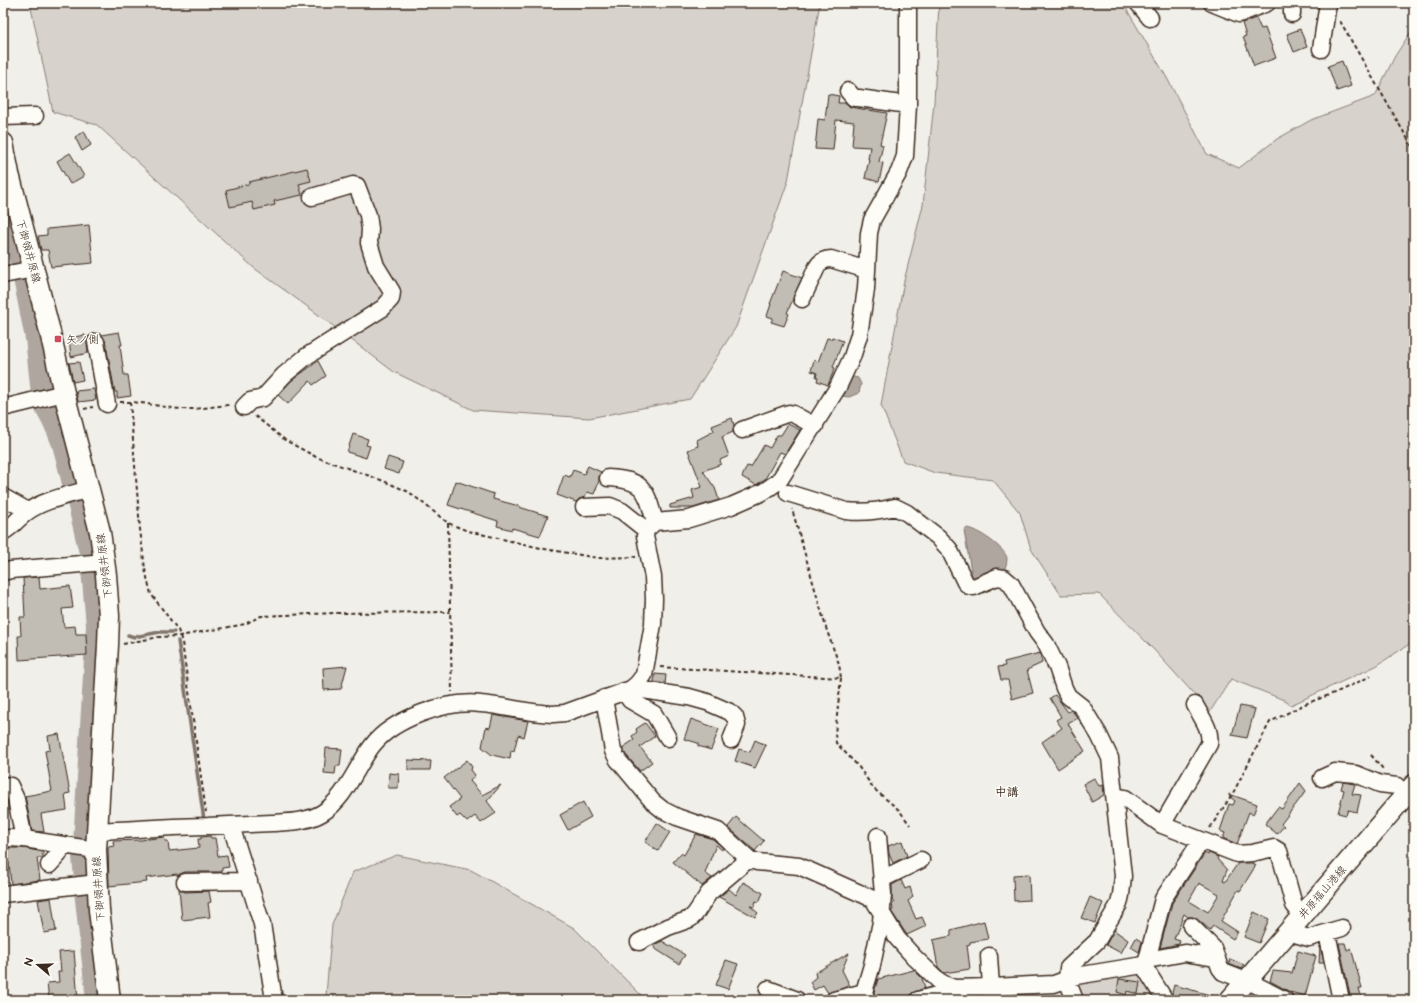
<svg xmlns="http://www.w3.org/2000/svg" width="1417" height="1003" font-family="'Balsamiq Sans','Klee One',sans-serif">
<style>
.green{fill:#d7d2cc;stroke:#897e75}
.water{fill:#aea69f;stroke:#80746b}
.lines{fill:none;stroke-linecap:round;stroke-linejoin:round}
.stream{stroke:#80746b;stroke-width:3.5}
.river{stroke:#aea69f;stroke-width:22}
.building{fill:#c1bcb4;stroke:#3b2a1e;fill-rule:evenodd}
.minor-casing{stroke:#3b2a1e;stroke-width:19}
.major-casing{stroke:#3b2a1e;stroke-width:23}
.path{stroke:#3b2a1e;stroke-width:2;stroke-dasharray:4 3;stroke-linecap:butt}
.minor{stroke:#fdfcf7;stroke-width:16}
.major{stroke:#fdfcf7;stroke-width:20}
.poi-dot{fill:#d1495b;stroke:#fdfcf7;stroke-width:1.5}
.labels{text-anchor:middle;stroke-width:3;stroke-linejoin:round;paint-order:stroke}
.street-label{font-size:11px;fill:#3b2a1e;stroke:#fdfcf7}
.poi-label{font-size:11px;fill:#3b2a1e;stroke:#fdfcf7;text-anchor:start}
.neighbourhood-label{font-size:12px;font-weight:bold;fill:#3b2a1e;stroke:#fdfcf7}
</style>
<rect width="100%" height="100%" fill="#f1efea"/>
<filter id="ink" filterUnits="userSpaceOnUse"><feTurbulence type="fractalNoise" baseFrequency=".025" numOctaves="2"/><feDisplacementMap in="SourceGraphic" scale="8" xChannelSelector="R" yChannelSelector="G"/><feConvolveMatrix kernelMatrix="1 2 1 2 8 2 1 2 1" color-interpolation-filters="sRGB"/></filter>
<g filter="url(#ink)">
<!-- green -->
<path class="green" d="M 30,3 L 675,3 L 699,6 L 700,3 L 820,3 L 788,181 L 736,327 L 690,399 L 589,418 L 473,410 L 394,372 L 312,310 L 254,268 L 97,125 L 53,112 Z
M 939,3 L 1123,3 L 1167,78 L 1207,154 L 1239,168 L 1277,139 L 1311,120 L 1375,96 L 1395,56 L 1414,27 L 1414,641 L 1376,666 L 1291,705 L 1284,700 L 1231,679 L 1206,718 L 1194,694 L 1154,650 L 1099,594 L 1061,595 L 1031,549 L 1020,513 L 993,480 L 935,473 L 903,461 L 881,405 L 904,281 L 923,205 L 934,103 Z
M 397,855 L 471,870 L 574,928 L 646,1000 L 327,1000 L 326,995 L 332,925 L 353,872 Z
M 1140,974 L 1142,975 L 1153,1000 L 1080,1000 L 1076,981 Z"/>
<!-- water -->
<path class="water" d="M 849,376 L 858,378 L 861,384 L 859,393 L 849,397 L 841,396 Z
M 966,528 C 976,528 1007,549 1007,559 C 1007,563 1005,568 1004,572 L 973,583 L 964,530 Z"/>
<g class="lines">
<!-- stream -->
<path class="stream" d="M 128,635 L 134,637 L 160,632 L 174,632
M 178,641 L 204,820 L 206,820"/>
<!-- river -->
<path class="river" d="M 3,196 L 22,266
M 24,278 L 36,338 L 42,394
M 44,404 L 57,429 L 63,444 L 74,487
M 77,497 L 91,557 L 97,626 L 84,844
M 83,856 L 85,880
M 85,890 L 97,1000"/>
</g>
<!-- building -->
<path class="building" d="M 1256,18 L 1261,29 L 1265,28 L 1276,58 L 1254,66 L 1243,37 L 1246,36 L 1242,23 Z
M 1300,29 L 1307,47 L 1294,52 L 1287,34 Z
M 1342,61 L 1351,86 L 1337,91 L 1328,66 Z
M 828,94 L 839,96 L 838,103 L 846,103 L 850,107 L 887,113 L 880,144 L 883,145 L 879,162 L 883,163 L 879,182 L 865,178 L 869,159 L 868,159 L 870,147 L 852,146 L 854,122 L 836,120 L 833,150 L 815,149 L 818,119 L 825,120 Z
M 84,131 L 91,145 L 82,151 L 75,137 Z
M 70,153 L 84,176 L 70,184 L 57,161 Z
M 307,168 L 311,181 L 299,184 L 302,195 L 274,201 L 275,205 L 254,210 L 252,202 L 230,207 L 226,190 L 249,184 L 249,182 Z
M 89,225 L 93,263 L 51,267 L 48,250 L 41,250 L 38,236 L 47,235 L 47,229 Z
M 783,271 L 802,278 L 787,313 L 789,314 L 784,326 L 771,322 L 773,318 L 767,316 L 771,304 L 770,304 Z
M 119,332 L 122,345 L 120,345 L 124,375 L 128,375 L 131,396 L 117,398 L 117,392 L 115,392 L 105,340 L 101,335 Z
M 85,335 L 85,337 L 89,337 L 87,343 L 88,353 L 71,357 L 69,338 Z
M 832,337 L 843,341 L 833,367 L 835,368 L 828,385 L 817,381 L 818,378 L 816,377 L 817,373 L 811,371 L 814,360 L 818,362 L 827,338 L 831,339 Z
M 318,361 L 326,376 L 313,385 L 310,381 L 288,404 L 278,395 L 291,381 Z
M 79,362 L 83,380 L 73,382 L 69,363 Z
M 94,389 L 96,400 L 78,402 L 76,391 Z
M 732,418 L 734,425 L 733,432 L 722,437 L 729,456 L 720,460 L 721,464 L 703,471 L 715,488 L 719,500 L 693,508 L 670,508 L 670,505 L 694,498 L 692,490 L 702,487 L 688,450 L 698,446 L 697,440 L 714,431 L 712,426 Z
M 788,424 L 800,430 L 785,454 L 780,452 L 765,479 L 756,485 L 742,477 L 747,466 L 751,467 L 764,445 L 770,448 L 777,435 L 781,435 Z
M 353,434 L 368,439 L 366,445 L 370,446 L 366,458 L 347,452 Z
M 388,457 L 403,462 L 399,474 L 384,469 Z
M 588,466 L 601,472 L 599,477 L 599,481 L 594,494 L 587,492 L 585,497 L 579,499 L 576,502 L 557,495 L 564,475 L 570,477 L 573,470 L 584,474 Z
M 456,481 L 494,494 L 493,499 L 519,506 L 519,507 L 548,516 L 540,536 L 512,528 L 512,530 L 497,526 L 498,521 L 448,505 Z
M 39,577 L 40,589 L 70,586 L 73,608 L 62,609 L 64,627 L 75,626 L 76,634 L 86,634 L 87,655 L 19,660 L 18,636 L 21,636 L 20,617 L 25,617 L 23,578 Z
M 1040,653 L 1042,663 L 1027,670 L 1033,693 L 1012,699 L 1008,680 L 1001,680 L 998,667 L 1005,666 L 1004,662 Z
M 347,666 L 341,689 L 324,690 L 323,668 Z
M 655,674 L 666,675 L 665,684 L 654,682 Z
M 1055,695 L 1068,712 L 1071,710 L 1078,718 L 1068,724 L 1085,751 L 1058,769 L 1042,742 L 1062,728 L 1056,720 L 1061,717 L 1050,698 Z
M 1240,706 L 1255,709 L 1247,738 L 1232,735 Z
M 493,715 L 528,721 L 524,737 L 518,735 L 514,751 L 511,750 L 510,759 L 492,755 L 482,747 L 486,727 L 490,728 Z
M 691,719 L 719,729 L 711,750 L 698,746 L 698,743 L 684,739 Z
M 645,723 L 655,736 L 640,747 L 652,762 L 640,771 L 626,755 L 622,748 L 634,740 L 632,736 L 637,732 L 636,729 Z
M 59,734 L 70,793 L 65,794 L 67,810 L 41,814 L 44,832 L 32,831 L 25,796 L 52,791 L 45,751 L 50,750 L 48,736 Z
M 755,740 L 766,745 L 755,768 L 735,761 L 739,749 L 750,752 Z
M 326,748 L 342,749 L 340,766 L 336,766 L 335,774 L 324,773 Z
M 408,760 L 431,761 L 430,770 L 408,770 Z
M 467,760 L 472,767 L 471,770 L 475,775 L 470,781 L 482,795 L 501,785 L 487,801 L 496,813 L 481,823 L 475,816 L 467,822 L 460,815 L 457,817 L 449,807 L 460,799 L 444,778 Z
M 389,773 L 399,774 L 398,788 L 388,788 Z
M 1094,778 L 1099,786 L 1103,785 L 1104,795 L 1092,802 L 1083,784 Z
M 1343,782 L 1355,784 L 1352,794 L 1361,795 L 1357,812 L 1348,810 L 1346,815 L 1338,813 L 1344,790 L 1341,789 Z
M 1300,783 L 1306,791 L 1281,824 L 1284,826 L 1277,834 L 1265,824 L 1278,807 L 1282,809 Z
M 1229,794 L 1257,804 L 1253,815 L 1249,812 L 1237,844 L 1223,838 L 1225,833 L 1220,831 L 1229,804 L 1233,805 L 1235,801 L 1229,796 Z
M 583,802 L 591,817 L 568,830 L 560,815 Z
M 736,817 L 764,841 L 755,851 L 728,827 Z
M 657,823 L 670,832 L 658,851 L 645,842 Z
M 696,834 L 713,839 L 723,848 L 722,850 L 716,845 L 705,873 L 712,878 L 702,886 L 673,862 L 681,853 L 684,855 Z
M 210,836 L 211,838 L 215,838 L 218,856 L 227,855 L 229,867 L 222,868 L 222,872 L 185,872 L 180,874 L 177,876 L 177,874 L 146,878 L 147,882 L 109,886 L 108,847 L 114,846 L 113,841 L 141,840 L 164,837 L 165,841 L 168,841 L 169,851 L 199,848 L 198,839 L 201,839 L 201,837 Z
M 902,841 L 907,856 L 893,863 L 889,854 L 888,846 Z
M 8,848 L 23,848 L 43,852 L 43,858 L 37,858 L 40,880 L 11,884 L 9,862 L 3,863 L 3,849 Z
M 1205,853 L 1208,855 L 1209,853 L 1218,857 L 1217,859 L 1227,870 L 1223,881 L 1225,882 L 1238,863 L 1252,863 L 1256,865 L 1240,891 L 1238,890 L 1221,921 L 1238,932 L 1233,939 L 1213,926 L 1210,930 L 1197,919 L 1193,917 L 1188,917 L 1184,914 L 1174,939 L 1180,941 L 1179,944 L 1160,948 L 1172,903 ZM 1199,883 L 1219,894 L 1208,912 L 1189,901 Z
M 1029,874 L 1030,900 L 1014,901 L 1013,875 Z
M 901,880 L 905,889 L 910,887 L 913,897 L 908,901 L 916,919 L 922,917 L 926,926 L 907,935 L 891,911 L 893,910 L 892,904 L 894,903 L 892,900 L 892,885 Z
M 743,882 L 763,893 L 759,902 L 756,901 L 754,907 L 750,906 L 758,913 L 755,917 L 719,897 L 729,889 L 736,895 Z
M 179,889 L 185,892 L 209,891 L 211,902 L 208,903 L 210,917 L 182,920 Z
M 1090,897 L 1103,903 L 1095,923 L 1081,918 Z
M 51,898 L 56,931 L 44,933 L 38,900 Z
M 1254,912 L 1269,919 L 1259,943 L 1244,937 Z
M 984,921 L 988,939 L 970,942 L 970,944 L 967,945 L 970,969 L 944,973 L 938,967 L 933,940 L 951,936 L 951,930 Z
M 1114,930 L 1128,940 L 1121,953 L 1106,945 Z
M 1136,938 L 1142,942 L 1139,952 L 1131,947 Z
M 662,941 L 685,955 L 679,964 L 654,948 L 656,944 Z
M 1339,943 L 1345,943 L 1347,950 L 1351,948 L 1362,988 L 1359,988 L 1362,1000 L 1351,1000 Z
M 1320,946 L 1324,963 L 1319,963 Z
M 74,951 L 78,1000 L 49,1000 L 47,983 L 59,982 L 58,972 L 61,972 L 59,952 Z
M 1298,951 L 1316,956 L 1305,996 L 1290,992 L 1270,981 L 1273,971 L 1292,973 Z
M 849,953 L 842,970 L 850,986 L 828,993 L 823,985 L 814,990 L 810,982 L 816,977 L 815,973 Z
M 1230,959 L 1244,965 L 1241,969 L 1229,964 Z
M 726,960 L 738,964 L 728,989 L 716,985 Z
M 914,970 L 922,978 L 925,988 L 912,993 L 908,1000 L 876,1000 L 874,992 L 878,979 Z
M 1119,979 L 1140,982 L 1138,994 L 1127,991 L 1126,995 L 1117,992 Z
M 1174,985 L 1217,997 L 1216,1000 L 1174,999 L 1172,993 Z"/>
<g class="lines">
<defs>
<path id="minor" d="M 1138,3 L 1150,18
M 1212,3 L 1239,14 L 1267,3
M 1292,3 L 1292,14
M 1321,49 L 1328,3
M 848,91 L 854,98 L 859,98 L 908,105
M 3,117 L 35,116
M 3,275 L 34,269
M 802,299 L 817,267 C 820,262 824,259 831,259 L 867,270
M 96,342 L 107,404
M 244,407 L 250,401 L 263,398 L 284,375 L 307,356 L 383,308 L 391,299 L 392,292 L 376,266 L 369,243 L 370,229 L 368,215 L 357,186 L 353,185 L 312,197
M 3,408 L 64,393
M 742,430 L 789,413 L 793,414 L 815,426
M 608,478 C 645,480 646,490 655,522
M 788,493 L 846,511 C 862,513 879,511 895,507 L 907,513 L 938,537 L 949,549 L 965,582 L 969,586 L 974,587 L 997,577 L 1004,578 L 1011,584 L 1037,632 L 1046,644 L 1057,667 L 1064,688 L 1068,696 L 1082,707 L 1099,735 L 1110,758 L 1123,876 L 1121,895 L 1119,904 L 1097,941 L 1068,968 L 1067,980 L 1075,1000
M 3,497 L 21,507 L 26,512
M 584,507 L 610,506 L 622,511 L 646,530
M 3,532 C 14,526 18,518 27,512 C 43,500 70,495 89,489
M 3,572 L 11,570 L 105,562
M 637,684 L 643,690 L 689,697 L 707,702 L 730,712 L 735,717 L 737,725 L 731,740
M 624,691 L 630,700 L 654,714 L 668,738
M 604,698 L 613,751 L 618,760 L 653,802 L 663,810 L 677,817 L 718,831 L 749,859 L 757,862 L 799,866 L 873,899 L 897,938 L 914,957 L 939,981 L 946,985 L 955,988
M 1322,778 L 1335,772 L 1356,774 L 1380,784 L 1397,786 L 1405,795
M 3,785 L 10,786 L 16,799 L 24,839
M 1115,796 L 1125,798 L 1162,825 L 1237,854 L 1252,853 L 1274,848 L 1279,851 L 1294,905 L 1302,915
M 1162,825 L 1209,744 C 1212,730 1201,717 1195,705
M 231,826 L 262,924 L 274,1000
M 96,831 C 134,830 171,826 208,826 C 229,825 250,824 272,823 C 288,822 307,822 322,813 C 346,798 356,767 372,746 C 393,718 448,700 481,704 C 505,706 529,713 553,714 L 565,713 L 631,689 L 637,684 L 644,675 L 653,624 L 654,599 L 653,577 L 645,536 L 646,530 L 655,522 L 689,519 L 731,506 L 763,492 L 779,481 L 838,387 L 852,357 L 859,335 L 866,289 L 869,233 L 872,220 L 899,172 L 905,156 L 908,105 L 908,3
M 3,840 L 9,838 L 24,839 L 96,850
M 49,865 L 59,854 L 61,845
M 882,879 L 921,860
M 185,882 L 249,881
M 3,894 L 97,883
M 1191,926 L 1213,948 L 1220,968 L 1223,972 L 1254,984 L 1285,1000
M 1288,932 L 1309,938 L 1342,928
M 1327,933 L 1341,1000
M 639,942 L 668,927 L 690,919 L 695,914 L 709,893 L 749,859
M 989,956 L 991,987 L 994,1000
M 1147,960 L 1185,953 L 1217,958
M 1143,965 L 1147,960 L 1163,899 L 1201,841
M 768,989 L 797,1000
M 834,1000 L 864,992
M 867,1000 L 864,992 L 872,965 L 881,922 L 883,894 L 878,836
M 918,1000 L 952,991 L 955,988 L 991,987 L 1054,984 L 1076,976 L 1143,965 L 1165,1000"/>
<path id="major" d="M 3,143 L 9,174 L 49,328 L 64,393 L 100,532 L 106,575 L 109,616 L 108,645 L 96,850 L 99,910 L 110,1000
M 1230,1000 L 1414,785"/>
</defs>
<!-- minor casing -->
<use href="#minor" class="minor-casing"/>
<!-- major casing -->
<use href="#major" class="major-casing"/>
<!-- path -->
<path class="path" d="M 1340,21 L 1414,150
M 120,402 C 140,401 160,407 181,409 C 197,410 214,406 230,405
M 130,402 L 140,529 L 145,569 L 151,594 L 178,630 L 182,642 L 206,812
M 84,409 L 93,407
M 255,416 L 285,440 L 316,457 L 381,480 L 409,492 L 448,523 L 468,531 L 545,549 L 598,558 L 636,557
M 448,523 L 452,692
M 123,644 L 159,637 L 180,636 L 245,624 L 261,616 L 336,613 L 450,612
M 660,667 L 841,678 L 839,664 L 827,631 L 792,509
M 841,678 L 835,734 L 836,743 L 858,766 L 874,789 L 899,810 L 910,825
M 1371,755 L 1384,770
M 1210,828 L 1233,793 L 1270,722 L 1305,704 L 1337,692 L 1371,676"/>
<!-- minor -->
<use href="#minor" class="minor"/>
<!-- major -->
<use href="#major" class="major"/>
</g>
</g>
<!-- markers -->
<rect class="poi-dot" x="54" y="335" width="8" height="8" rx="2"/>
<g class="labels">
<!-- street labels -->
<g class="street-label">
<text transform="translate(29 251) rotate(75)" y="4">下御領井原線</text>
<text transform="translate(104 566) rotate(-97)" y="4">下御領井原線</text>
<text transform="translate(98 889) rotate(-94)" y="4">下御領井原線</text>
<text transform="translate(1322 892) rotate(-49)" y="4">井原福山港線</text>
</g>
<!-- poi labels -->
<g class="poi-label">
<text x="66" y="343">矢ノ側</text>
</g>
<!-- neighbourhood labels -->
<g class="neighbourhood-label">
<text x="1007" y="796">中講</text>
</g>
</g>
<!-- margin -->
<rect width="1417" height="1003" fill="none" stroke="#fdfcf7" stroke-width="16"/>
<rect x="8" y="8" width="1401" height="987" fill="none" stroke="#3b2a1e" stroke-width="1.5" filter="url(#ink)"/>
<!-- north arrow -->
<g transform="translate(38 965) rotate(289)" stroke="#fdfcf7" stroke-width="3" paint-order="stroke">
<path d="M0-3L7 15L0 10L-7 15Z" fill="#3b2a1e"/>
<text y="-6" font-size="11" font-weight="bold" text-anchor="middle" fill="#3b2a1e">N</text>
</g>
</svg>
